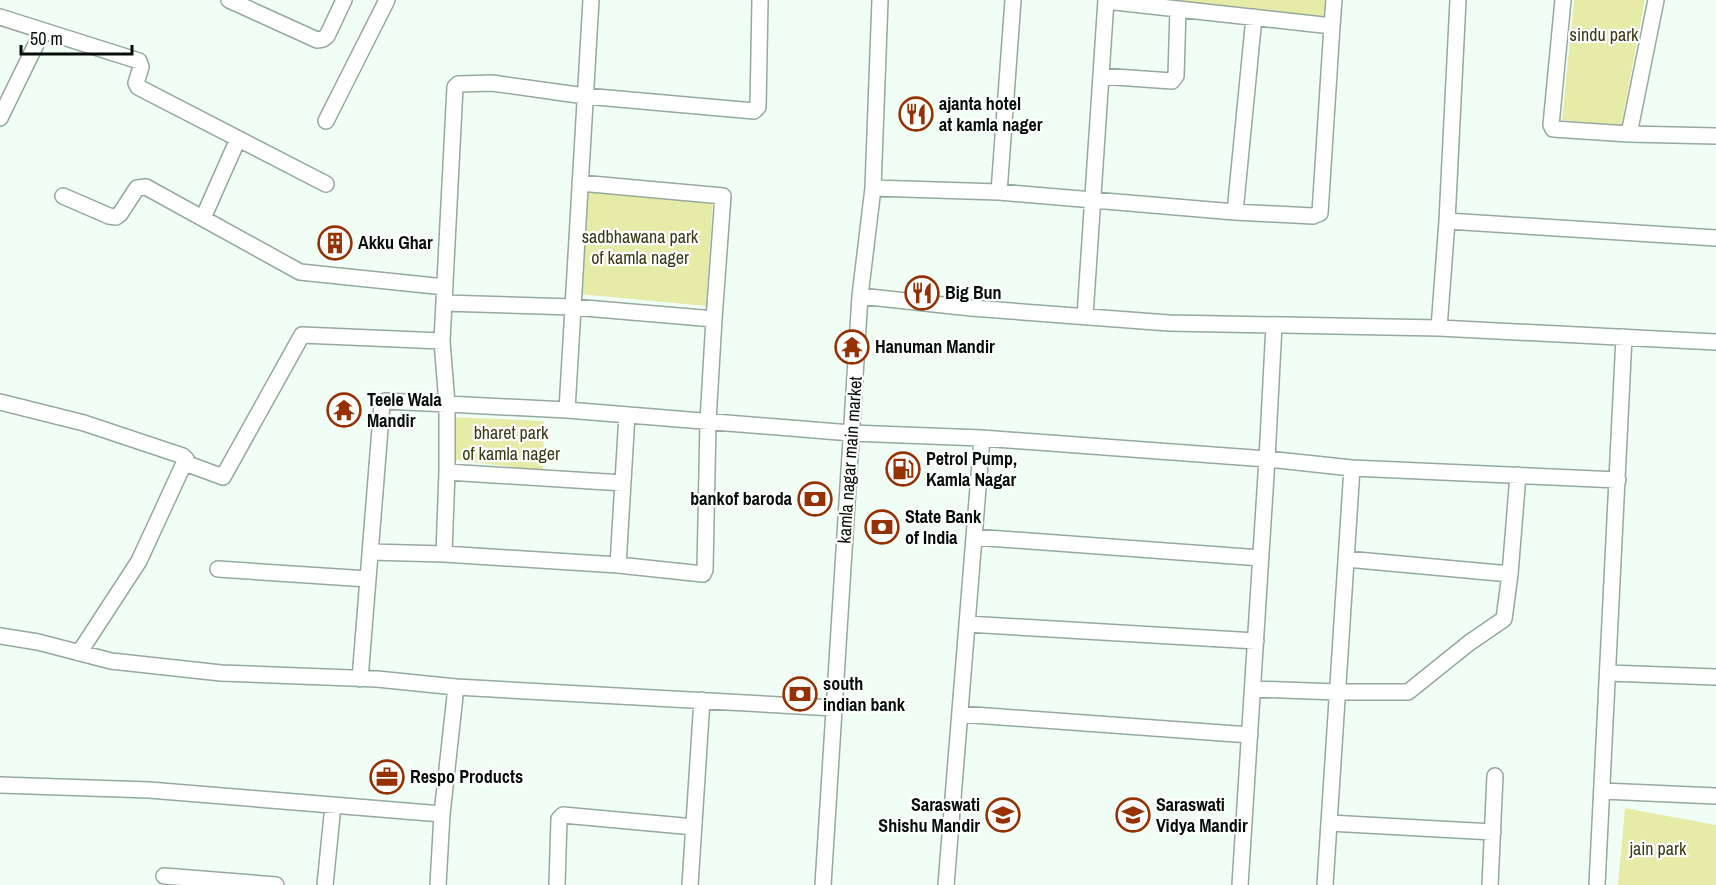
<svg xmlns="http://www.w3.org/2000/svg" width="1716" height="885" font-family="'Archivo Narrow',sans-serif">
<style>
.park{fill:#e7eba8}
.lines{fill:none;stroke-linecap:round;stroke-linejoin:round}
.minor-casing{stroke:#95a99d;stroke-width:18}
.minor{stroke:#fff;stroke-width:15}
.labels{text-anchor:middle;stroke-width:4.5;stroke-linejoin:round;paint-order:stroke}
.park-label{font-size:18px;fill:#393b14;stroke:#fff}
.poi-label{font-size:18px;font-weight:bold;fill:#070d09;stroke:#fff;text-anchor:start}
.street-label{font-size:18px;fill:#070d09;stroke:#fff}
</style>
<rect width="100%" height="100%" fill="#f1fef6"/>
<!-- park -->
<path class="park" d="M 1147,0 L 1327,0 L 1326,21 Z
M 1574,0 L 1645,0 L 1621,127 L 1562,120 Z
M 588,191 L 713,201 L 706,306 L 578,294 Z
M 452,417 L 544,421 L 543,471 L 449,459 Z
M 1625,808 L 1716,825 L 1716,885 L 1618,885 Z"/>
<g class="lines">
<defs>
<path id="minor" d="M 229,0 L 317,40 L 323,39 L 327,36 L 344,0
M 591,0 L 567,410 L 851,433 L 982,438 L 1267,459 L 1352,468 L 1618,480
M 1563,0 L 1551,125 L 1553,129 L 1629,134 L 1656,0
M 0,17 L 139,61 L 141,67 L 136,83 L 138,87 L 326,184
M 1332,26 L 1334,0
M 1101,76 L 1172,81 L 1176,76 L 1178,9
M 0,118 L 42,32
M 326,121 L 387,0
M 1629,134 L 1716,136
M 580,183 L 723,196 L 714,319
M 873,188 L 999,192 L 1013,0
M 999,192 L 1235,212 L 1313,216 L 1320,213 L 1332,26 L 1106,1
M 63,196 L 109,216 L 116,217 L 120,214 L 137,188 L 146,187 L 300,272 L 445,287
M 1235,212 L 1254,17
M 203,218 L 238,139
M 1447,221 L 1716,238
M 860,296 L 971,308 L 1169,323 L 1439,328 L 1716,342
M 444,303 L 573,307 L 714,319 L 708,421 L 705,570 L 703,574 L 618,565 L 627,415
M 1085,316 L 1106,0
M 1439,328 L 1447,221 L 1458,0
M 0,402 L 84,423 L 183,456 L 186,459 L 139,561 L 79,653
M 185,463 L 223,477 L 302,335 L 442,341
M 447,472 L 623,483
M 974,537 L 1261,558
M 370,552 L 444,554 L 618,565
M 444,554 L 447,472 L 447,404 L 567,410
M 1346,559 L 1510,574
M 218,569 L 368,579
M 967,624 L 1256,641
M 0,636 L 38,642 L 111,661 L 221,673 L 377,679 L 456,687
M 1609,673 L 1716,677
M 360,679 L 382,404 L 385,401 L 447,404 L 442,341 L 455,87 L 458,84 L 492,83 L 585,96 L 754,111 L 758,107 L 760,0
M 1253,689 L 1337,692 L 1408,692 L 1469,643 L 1504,619 L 1510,574 L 1518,475
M 960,714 L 1250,735
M 0,785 L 149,790 L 442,814 L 456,687 L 834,708
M 1603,791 L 1716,796
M 1329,823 L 1493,832
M 164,876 L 276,885
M 325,885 L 333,805
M 438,885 L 442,814
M 557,885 L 559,819 L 563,815 L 694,827
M 690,885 L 702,700
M 823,885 L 860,296 L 873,188 L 880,0
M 946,885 L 982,438
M 1240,885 L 1267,459 L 1274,325
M 1325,885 L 1352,468
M 1490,885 L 1495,776
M 1597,885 L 1624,337"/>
</defs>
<!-- minor casing -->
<use href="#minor" class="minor-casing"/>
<!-- minor -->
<use href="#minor" class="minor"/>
</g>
<!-- icons -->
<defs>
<symbol id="restaurant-ring" viewBox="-11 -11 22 22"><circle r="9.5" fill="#fff" stroke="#963103" stroke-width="1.5"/><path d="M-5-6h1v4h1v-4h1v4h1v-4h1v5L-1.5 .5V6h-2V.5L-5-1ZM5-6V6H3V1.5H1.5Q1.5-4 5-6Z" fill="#963103"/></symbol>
<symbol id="building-ring" viewBox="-11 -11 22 22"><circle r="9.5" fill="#fff" stroke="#963103" stroke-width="1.5"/><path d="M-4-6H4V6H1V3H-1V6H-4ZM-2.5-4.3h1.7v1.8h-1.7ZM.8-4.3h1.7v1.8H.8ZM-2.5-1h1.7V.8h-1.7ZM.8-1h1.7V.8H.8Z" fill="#963103"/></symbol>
<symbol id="temple-ring" viewBox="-11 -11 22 22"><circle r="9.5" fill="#fff" stroke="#963103" stroke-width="1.5"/><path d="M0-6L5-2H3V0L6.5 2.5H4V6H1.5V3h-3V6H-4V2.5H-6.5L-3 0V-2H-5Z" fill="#963103"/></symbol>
<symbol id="fuel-ring" viewBox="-11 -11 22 22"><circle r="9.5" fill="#fff" stroke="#963103" stroke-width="1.5"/><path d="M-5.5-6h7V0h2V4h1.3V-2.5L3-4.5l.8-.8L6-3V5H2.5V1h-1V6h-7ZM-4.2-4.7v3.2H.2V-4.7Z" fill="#963103"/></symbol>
<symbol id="bank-ring" viewBox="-11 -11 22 22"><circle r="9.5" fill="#fff" stroke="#963103" stroke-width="1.5"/><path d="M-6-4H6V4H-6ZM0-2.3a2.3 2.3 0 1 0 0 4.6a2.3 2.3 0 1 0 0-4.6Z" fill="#963103"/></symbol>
<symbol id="office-ring" viewBox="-11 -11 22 22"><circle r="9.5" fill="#fff" stroke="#963103" stroke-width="1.5"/><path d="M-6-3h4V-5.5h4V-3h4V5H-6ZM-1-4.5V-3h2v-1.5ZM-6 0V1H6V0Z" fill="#963103"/></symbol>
<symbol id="school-ring" viewBox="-11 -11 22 22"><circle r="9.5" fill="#fff" stroke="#963103" stroke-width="1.5"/><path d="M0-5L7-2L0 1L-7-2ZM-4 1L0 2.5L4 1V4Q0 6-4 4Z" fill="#963103"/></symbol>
</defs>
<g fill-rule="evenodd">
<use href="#restaurant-ring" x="897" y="95" width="38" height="38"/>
<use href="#building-ring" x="316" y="224" width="38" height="38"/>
<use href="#restaurant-ring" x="903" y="274" width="38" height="38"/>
<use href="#temple-ring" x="833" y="328" width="38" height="38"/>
<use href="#temple-ring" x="325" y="391" width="38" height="38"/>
<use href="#fuel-ring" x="884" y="450" width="38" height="38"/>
<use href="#bank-ring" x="796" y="480" width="38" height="38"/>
<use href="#bank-ring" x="863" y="508" width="38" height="38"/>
<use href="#bank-ring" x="781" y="675" width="38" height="38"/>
<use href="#office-ring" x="368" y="758" width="38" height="38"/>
<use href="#school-ring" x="984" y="796" width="38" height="38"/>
<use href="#school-ring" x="1114" y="796" width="38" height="38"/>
</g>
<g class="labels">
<!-- park labels -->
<g class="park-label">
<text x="1604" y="41">sindu park</text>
<text x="640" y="243">sadbhawana park<tspan x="640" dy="21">of kamla nager</tspan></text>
<text x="511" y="439">bharet park<tspan x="511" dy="21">of kamla nager</tspan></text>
<text x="1658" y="855">jain park</text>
</g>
<!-- poi labels -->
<g class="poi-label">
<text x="939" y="110">ajanta hotel<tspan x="939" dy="21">at kamla nager</tspan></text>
<text x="358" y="249">Akku Ghar</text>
<text x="945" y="299">Big Bun</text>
<text x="875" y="353">Hanuman Mandir</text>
<text x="367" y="406">Teele Wala<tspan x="367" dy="21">Mandir</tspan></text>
<text x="926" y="465">Petrol Pump,<tspan x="926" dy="21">Kamla Nagar</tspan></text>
<text x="792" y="505" text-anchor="end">bankof baroda</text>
<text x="905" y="523">State Bank<tspan x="905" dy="21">of India</tspan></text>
<text x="823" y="690">south<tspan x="823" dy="21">indian bank</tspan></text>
<text x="410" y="783">Respo Products</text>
<text x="980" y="811" text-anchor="end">Saraswati<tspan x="980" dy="21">Shishu Mandir</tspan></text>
<text x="1156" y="811">Saraswati<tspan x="1156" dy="21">Vidya Mandir</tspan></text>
</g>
<!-- street labels -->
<g class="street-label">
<text transform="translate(850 460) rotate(-86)" y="6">kamla nagar main market</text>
</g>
</g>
<!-- scale -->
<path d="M21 45v9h111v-9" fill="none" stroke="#070d09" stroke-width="3"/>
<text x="30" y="45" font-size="18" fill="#070d09" stroke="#ffffff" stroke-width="4.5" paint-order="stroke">50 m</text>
</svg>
